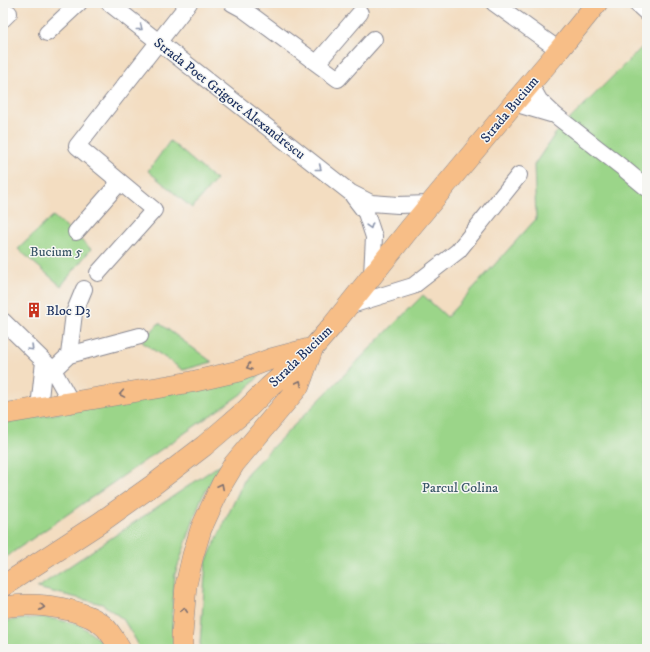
<svg xmlns="http://www.w3.org/2000/svg" width="650" height="652" font-family="'IM FELL DW Pica',serif">
<style>
.green{fill:#9bd589;stroke:#5b8274}
.lines{fill:none;stroke-linecap:round;stroke-linejoin:round}
.minor-casing{stroke:#878690;stroke-width:18}
.major-casing{stroke:#878690;stroke-width:22}
.minor{stroke:#fff;stroke-width:16}
.major{stroke:#f7be87;stroke-width:21}
.oneway{stroke:#8d97ae}
.oneway2{stroke:#7e6f70}
.labels{text-anchor:middle;stroke-width:3;stroke-linejoin:round;paint-order:stroke}
.street-label{font-size:14px;fill:#1b2f5e;stroke:#f6f6f2}
.park-label{font-size:14px;fill:#3b5869;stroke:#f6f6f2}
.poi-label{font-size:14px;fill:#1b2f5e;stroke:#f6f6f2;text-anchor:start}
</style>
<rect width="100%" height="100%" fill="#f6f6f2"/>
<filter id="ink" filterUnits="userSpaceOnUse"><feTurbulence type="fractalNoise" baseFrequency=".025" numOctaves="2"/><feDisplacementMap in="SourceGraphic" scale="8" xChannelSelector="R" yChannelSelector="G"/><feConvolveMatrix kernelMatrix="1 2 1 2 8 2 1 2 1" color-interpolation-filters="sRGB"/></filter>
<filter id="wash" filterUnits="userSpaceOnUse"><feTurbulence type="fractalNoise" baseFrequency=".012" numOctaves="4" result="noise"/><feDisplacementMap in="SourceGraphic" scale="16" xChannelSelector="R" yChannelSelector="G"/><feGaussianBlur stdDeviation="0.9" result="paint"/><feColorMatrix in="noise" values="0 0 0 0 0 0 0 0 0 0 0 0 0 0 0 0 0 1.4 0 .05"/><feComposite in="paint" operator="in"/></filter>
<g filter="url(#wash)">
<rect width="100%" height="100%" fill="#f3ddc1"/>
<!-- green -->
<path class="green" d="M 647,42 L 647,649 L 201,649 L 200,643 L 206,562 L 248,472 L 423,295 L 447,317 L 536,219 L 534,165 L 555,134 Z
M 170,141 L 216,180 L 192,208 L 148,171 Z
M 53,216 L 91,249 L 61,286 L 18,249 Z
M 159,323 L 212,362 L 183,370 L 142,342 Z
M 260,375 L 244,392 L 3,559 L 3,423 L 160,395 Z
M 221,464 L 201,499 L 175,574 L 172,614 L 174,649 L 138,649 L 137,642 L 123,619 L 102,604 L 37,588 Z
M 43,617 L 79,624 L 102,642 L 105,649 L 3,649 L 3,621 Z"/>
</g>
<g filter="url(#ink)">
<g class="lines">
<defs>
<path id="minor" d="M 109,3 L 351,193 L 371,203 L 398,205 L 430,204
M 232,3 L 243,9 L 338,79 L 374,39
M 494,3 L 559,50
M 636,3 L 647,13
M 3,19 L 9,13
M 47,33 L 79,3
M 317,63 L 360,13
M 530,84 L 539,100 L 555,115 L 623,168 L 647,188
M 514,103 L 551,114
M 353,196 L 366,213 L 374,237 L 372,275
M 76,232 L 120,182
M 98,273 L 154,210 L 77,146 L 189,3
M 348,306 L 413,286 L 458,251 L 519,175
M 3,321 L 53,370 L 71,402
M 69,355 L 74,313 L 84,289
M 53,370 L 69,355 L 140,336
M 39,408 L 44,361"/>
<path id="major" d="M 3,414 L 191,382 L 239,371 L 271,359 L 309,349
M 3,586 L 101,522 L 153,485 L 204,446 L 225,428 L 245,411 L 269,387 L 313,348 L 332,326 L 411,227 L 514,103 L 559,50 L 597,3
M 3,607 C 11,606 20,605 28,605 C 51,605 90,611 106,628 C 112,635 116,642 120,649
M 182,649 L 182,635 L 186,585 L 193,555 L 201,529 L 212,505 L 222,484 L 234,464 L 299,386 L 312,350"/>
</defs>
<!-- minor casing -->
<use href="#minor" class="minor-casing"/>
<!-- major casing -->
<use href="#major" class="major-casing"/>
<!-- minor -->
<use href="#minor" class="minor"/>
<!-- major -->
<use href="#major" class="major"/>
</g>
<!-- one-way arrows -->
<defs><path id="oneway-chevron" d="M-2-3.5L2.5 0L-2 3.5" fill="none" stroke-width="1.6" stroke-linecap="round" stroke-linejoin="round"/></defs>
<g class="oneway">
<use href="#oneway-chevron" transform="translate(140 28) rotate(38)"/>
<use href="#oneway-chevron" transform="translate(319 168) rotate(38)"/>
<use href="#oneway-chevron" transform="translate(370 226) rotate(73)"/>
<use href="#oneway-chevron" transform="translate(31 348) rotate(45)"/>
</g>
<g class="oneway2">
<use href="#oneway-chevron" transform="translate(249 367) rotate(160)"/>
<use href="#oneway-chevron" transform="translate(299 383) rotate(-63)"/>
<use href="#oneway-chevron" transform="translate(122 394) rotate(170)"/>
<use href="#oneway-chevron" transform="translate(221 486) rotate(-63)"/>
<use href="#oneway-chevron" transform="translate(42 607) rotate(6)"/>
<use href="#oneway-chevron" transform="translate(184 610) rotate(-85)"/>
</g>
</g>
<!-- icons -->
<defs>
<symbol id="building-bare" viewBox="-9 -9 18 18"><path d="M-4-6H4V6H1V3H-1V6H-4ZM-2.5-4.3h1.7v1.8h-1.7ZM.8-4.3h1.7v1.8H.8ZM-2.5-1h1.7V.8h-1.7ZM.8-1h1.7V.8H.8Z" fill="#c8321e" stroke="#f6f6f2" stroke-width="2.5" paint-order="stroke"/></symbol>
</defs>
<g fill-rule="evenodd">
<use href="#building-bare" x="23" y="299" width="22" height="22"/>
</g>
<g class="labels">
<!-- street labels -->
<g class="street-label">
<text transform="translate(230 98) rotate(38)" y="5">Strada Poet Grigore Alexandrescu</text>
<text transform="translate(509 109) rotate(-50)" y="5">Strada Bucium</text>
<text transform="translate(300 356) rotate(-44)" y="5">Strada Bucium</text>
</g>
<!-- park labels -->
<g class="park-label">
<text x="56" y="256">Bucium 5</text>
<text x="460" y="492">Parcul Colina</text>
</g>
<!-- poi labels -->
<g class="poi-label">
<text x="46" y="315">Bloc D3</text>
</g>
</g>
<!-- margin -->
<rect width="650" height="652" fill="none" stroke="#f6f6f2" stroke-width="16"/>
</svg>
